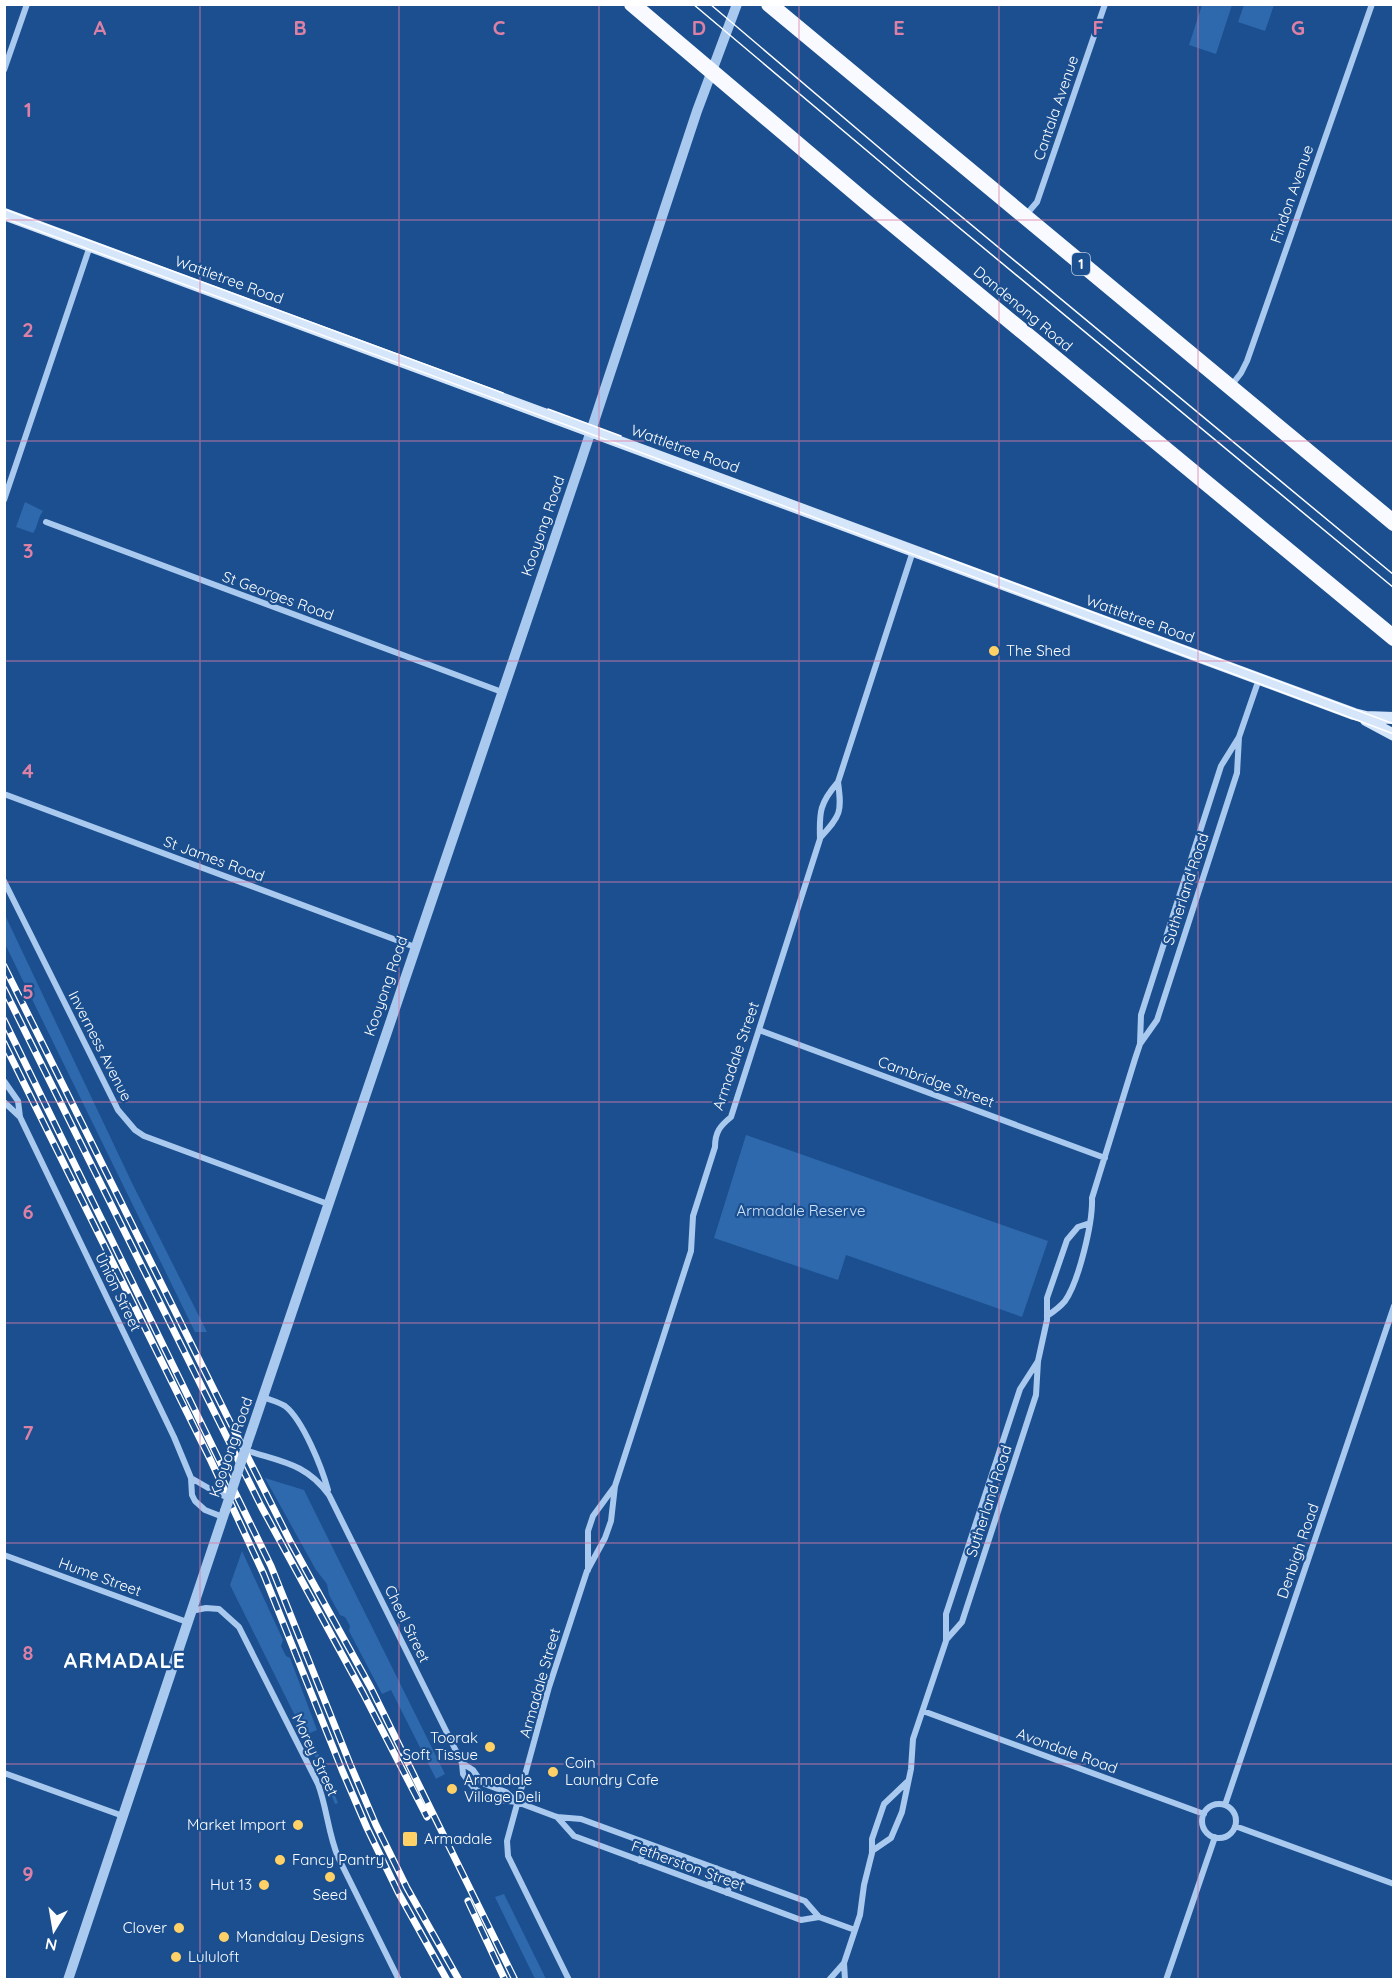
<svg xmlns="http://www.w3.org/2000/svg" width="1398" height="1984" font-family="Quicksand,sans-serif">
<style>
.green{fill:#2e69ad}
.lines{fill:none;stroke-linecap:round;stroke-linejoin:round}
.minor{stroke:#a9c9ee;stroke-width:6}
.tertiary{stroke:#a9c9ee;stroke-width:10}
.secondary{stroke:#d6e6fa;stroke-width:12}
.trunk{stroke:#f8faff;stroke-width:16}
.tram{stroke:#fff;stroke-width:1.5}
.rail-casing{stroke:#fff;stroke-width:7}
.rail{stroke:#1b4f8f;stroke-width:4.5;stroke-dasharray:14;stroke-linecap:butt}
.minor-bridge{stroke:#a9c9ee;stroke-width:6}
.tertiary-bridge{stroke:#a9c9ee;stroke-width:10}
.grid{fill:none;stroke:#dd80a5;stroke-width:1.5;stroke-opacity:0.55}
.poi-dot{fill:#ffd166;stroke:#1b4f8f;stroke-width:2}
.labels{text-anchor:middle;stroke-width:4.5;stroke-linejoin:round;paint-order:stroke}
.shield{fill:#1b4f8f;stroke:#bbcadd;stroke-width:1.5}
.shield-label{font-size:14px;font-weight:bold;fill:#fff}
.street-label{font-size:15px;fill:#fff;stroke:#1b4f8f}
.poi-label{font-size:15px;fill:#fff;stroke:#1b4f8f;text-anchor:start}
.park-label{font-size:15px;fill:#cfe3fa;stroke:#1b4f8f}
.district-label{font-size:21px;font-weight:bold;letter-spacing:1.5px;fill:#fff;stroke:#1b4f8f}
.grid-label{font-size:20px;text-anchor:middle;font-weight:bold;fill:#dd80a5;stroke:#1b4f8f;stroke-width:4.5;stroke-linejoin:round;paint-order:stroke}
</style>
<rect width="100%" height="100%" fill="#1b4f8f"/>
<!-- green -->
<path class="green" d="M 1202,5 L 1232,5 L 1216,54 L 1189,45 Z
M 1244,5 L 1274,5 L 1265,31 L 1238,22 Z
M 25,502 L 43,511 C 37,519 38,527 33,533 L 16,527 Z
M 4,913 L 133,1185 L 207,1332 L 195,1332 L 5,944 Z
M 746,1135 L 1048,1241 L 1022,1317 L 846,1255 L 838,1280 L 714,1238 Z
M 265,1478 L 304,1490 L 445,1774 L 436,1779 L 391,1690 L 382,1694 L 349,1631 L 350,1626 L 345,1617 L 340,1615 L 329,1595 L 327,1584 L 316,1570 Z
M 242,1551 L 283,1640 L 281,1646 L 286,1656 L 290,1658 L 317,1730 L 310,1733 L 338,1803 L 335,1804 L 322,1770 L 230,1585 Z
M 504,1894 L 546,1979 L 535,1979 L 495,1897 Z"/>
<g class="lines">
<!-- minor -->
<path class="minor" d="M 4,70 L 27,4
M 1025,216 L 1037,202 L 1105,4
M 1231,386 L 1241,373 L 1247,361 L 1372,4
M 4,500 L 90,246
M 46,522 L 502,692
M 4,794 L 415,947
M 820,838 C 841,815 842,812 838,782
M 4,881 L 118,1110 L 135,1130 L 144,1136 L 328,1204
M 759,1030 L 1105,1158
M 1140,1044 L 1141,1015 L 1221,766 L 1239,737 L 1259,679
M 4,1081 L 18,1101 L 20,1117 L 174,1437 L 191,1478 L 192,1495 L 195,1501 L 205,1510 L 223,1517
M 4,1102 L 19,1116
M 1047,1316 C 1053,1312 1060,1307 1065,1301 C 1079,1281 1093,1222 1092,1198 L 1135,1059 L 1140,1044 L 1157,1020 L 1237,773 L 1239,737
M 263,1397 C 270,1400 279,1402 285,1406 C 303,1420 322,1468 328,1490
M 245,1450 C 281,1462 306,1463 329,1495 L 462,1763 L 463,1774 L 469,1782 L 475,1789 L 486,1796 L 499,1800 L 517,1802 L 557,1817 L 581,1819 L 805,1901 L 819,1917 L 855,1930
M 191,1478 L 217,1493
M 4,1555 L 187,1622
M 588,1570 L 588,1531 L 593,1516 L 615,1486
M 191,1611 L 206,1608 L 219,1609 L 239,1627 L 318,1784 C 327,1808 328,1833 338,1857 L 399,1980
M 946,1640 L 962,1622 L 1036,1395 L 1038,1361 L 1047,1320 L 1047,1298 L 1067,1240 L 1078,1227 L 1090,1223
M 923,1711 L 1204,1814
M 462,1763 L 473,1770 L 482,1783 L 506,1792 L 517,1802
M 4,1773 L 123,1816
M1202 1821a17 17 0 1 1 34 0a17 17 0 1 1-34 0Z
M 1225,1805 L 1394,1306
M 557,1817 L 574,1836 L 801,1920 L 819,1917
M 1235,1826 L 1394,1884
M 872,1851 L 891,1838 L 902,1812 L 911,1769 L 913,1739 L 946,1641 L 946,1614 L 1020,1389 L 1038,1361
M 640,1861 L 647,1843
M 709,1886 L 716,1868
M 727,1893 L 734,1874
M 569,1980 L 508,1856 L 507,1841 L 549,1687 L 587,1571 L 605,1538 L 611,1521 L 615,1486 L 691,1251 L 693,1216 L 715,1147 C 715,1132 720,1126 731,1117 L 820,839 C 819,811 820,803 838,782 L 913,551
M 829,1980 L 844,1963
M 845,1980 L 844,1963 L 860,1915 L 864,1885 L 872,1853 L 872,1839 L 884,1804 L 907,1782
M 1166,1980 L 1215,1837"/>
<!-- tertiary -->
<path class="tertiary" d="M 247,1444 L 580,464 L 697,111 L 737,4
M 68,1980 L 225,1511"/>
<!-- secondary -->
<path class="secondary" d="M 4,214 L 1354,714 L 1366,717 L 1394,718
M 1366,720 L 1394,735"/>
<!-- trunk -->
<path class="trunk" d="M 632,4 L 866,202 L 1394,638
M 769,4 L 1394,523"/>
<!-- tram -->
<path class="tram" d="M 693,4 L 910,187 L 1394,588
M 710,4 L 916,179 L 1394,575
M 4,209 L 503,393
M 4,218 L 626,447 L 1394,734
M 548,409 L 621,436
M 930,552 L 1394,724"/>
<defs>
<path id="rail" d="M 4,966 L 227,1416 L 291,1543 L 371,1688 L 515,1980
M 4,989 L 261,1506 L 363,1693 L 427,1817
M 4,1020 L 271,1566 L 350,1764 L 376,1825 L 407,1888 L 459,1980
M 4,1043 L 211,1461 L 264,1575 L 342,1770 L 367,1828 L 398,1892 L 447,1980
M 468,1901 L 505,1980"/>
</defs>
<!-- rail casing -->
<use href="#rail" class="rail-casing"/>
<!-- rail -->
<use href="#rail" class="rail"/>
<!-- minor-bridge -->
<path class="minor-bridge" d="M 217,1493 L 229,1498"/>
<!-- tertiary-bridge -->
<path class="tertiary-bridge" d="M 225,1511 L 247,1444"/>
</g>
<!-- grid -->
<path class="grid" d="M 200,4 L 200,1980M 399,4 L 399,1980M 599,4 L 599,1980M 799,4 L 799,1980M 999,4 L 999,1980M 1198,4 L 1198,1980M 4,220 L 1394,220M 4,441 L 1394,441M 4,661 L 1394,661M 4,882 L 1394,882M 4,1102 L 1394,1102M 4,1323 L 1394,1323M 4,1543 L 1394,1543M 4,1764 L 1394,1764"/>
<!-- markers -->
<g class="poi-dot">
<circle cx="994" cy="651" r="6"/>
<circle cx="490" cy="1747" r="6"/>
<circle cx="553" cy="1772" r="6"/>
<circle cx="452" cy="1789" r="6"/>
<circle cx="298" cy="1825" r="6"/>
<rect x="402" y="1831" width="16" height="16" rx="3"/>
<circle cx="280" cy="1860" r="6"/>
<circle cx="330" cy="1877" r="6"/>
<circle cx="264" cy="1885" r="6"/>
<circle cx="179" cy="1928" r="6"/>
<circle cx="224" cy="1937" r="6"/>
<circle cx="176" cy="1957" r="6"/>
</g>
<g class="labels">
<!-- shield labels -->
<rect class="shield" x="1072" y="253" width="18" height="22" rx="4.5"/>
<g class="shield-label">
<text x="1081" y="269">1</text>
</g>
<!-- street labels -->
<g class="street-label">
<text transform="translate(1056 108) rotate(-71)" y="5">Cantala Avenue</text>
<text transform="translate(1292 194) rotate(-71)" y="5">Findon Avenue</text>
<text transform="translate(229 280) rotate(20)" y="5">Wattletree Road</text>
<text transform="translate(1023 309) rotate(40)" y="5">Dandenong Road</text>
<text transform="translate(685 449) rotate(20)" y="5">Wattletree Road</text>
<text transform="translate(543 526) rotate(-71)" y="5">Kooyong Road</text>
<text transform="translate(278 596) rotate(20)" y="5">St Georges Road</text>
<text transform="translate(1140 619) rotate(20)" y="5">Wattletree Road</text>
<text transform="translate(214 859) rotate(20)" y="5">St James Road</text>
<text transform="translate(1186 889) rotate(-72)" y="5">Sutherland Road</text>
<text transform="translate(386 986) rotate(-71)" y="5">Kooyong Road</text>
<text transform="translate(100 1046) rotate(63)" y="5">Inverness Avenue</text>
<text transform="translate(736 1056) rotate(-71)" y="5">Armadale Street</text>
<text transform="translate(936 1082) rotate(20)" y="5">Cambridge Street</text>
<text transform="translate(118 1292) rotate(64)" y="5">Union Street</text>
<text transform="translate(231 1447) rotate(-71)" y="5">Kooyong Road</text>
<text transform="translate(989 1501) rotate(-72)" y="5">Sutherland Road</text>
<text transform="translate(1298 1551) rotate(-71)" y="5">Denbigh Road</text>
<text transform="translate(100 1577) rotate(20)" y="5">Hume Street</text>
<text transform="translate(407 1624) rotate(64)" y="5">Cheel Street</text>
<text transform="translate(540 1683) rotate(-74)" y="5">Armadale Street</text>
<text transform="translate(1067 1751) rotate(20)" y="5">Avondale Road</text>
<text transform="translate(315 1755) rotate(65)" y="5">Morey Street</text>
<text transform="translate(688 1866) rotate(20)" y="5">Fetherston Street</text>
</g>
<!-- poi labels -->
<g class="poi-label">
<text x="1006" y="656">The Shed</text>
<text x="478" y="1743" text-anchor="end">Toorak<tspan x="478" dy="17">Soft Tissue</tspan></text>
<text x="565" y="1768">Coin<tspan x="565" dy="17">Laundry Cafe</tspan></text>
<text x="464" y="1785">Armadale<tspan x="464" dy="17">Village Deli</tspan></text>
<text x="286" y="1830" text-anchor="end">Market Import</text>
<text x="424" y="1844">Armadale</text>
<text x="292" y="1865">Fancy Pantry</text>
<text x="252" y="1890" text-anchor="end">Hut 13</text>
<text x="330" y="1900" text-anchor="middle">Seed</text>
<text x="167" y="1933" text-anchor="end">Clover</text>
<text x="236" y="1942">Mandalay Designs</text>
<text x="188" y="1962">Lululoft</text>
</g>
<!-- park labels -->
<g class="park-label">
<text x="801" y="1216">Armadale Reserve</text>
</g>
<!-- district labels -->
<g class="district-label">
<text x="125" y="1668">ARMADALE</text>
</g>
</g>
<g class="grid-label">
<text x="100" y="35">A</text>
<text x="300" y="35">B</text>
<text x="499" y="35">C</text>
<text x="699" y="35">D</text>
<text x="899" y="35">E</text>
<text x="1098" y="35">F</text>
<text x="1298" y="35">G</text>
<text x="28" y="117">1</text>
<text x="28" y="337">2</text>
<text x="28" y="558">3</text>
<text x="28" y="778">4</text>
<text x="28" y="999">5</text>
<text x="28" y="1219">6</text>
<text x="28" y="1440">7</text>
<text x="28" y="1660">8</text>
<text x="28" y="1881">9</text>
</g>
<!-- border -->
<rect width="1398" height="1984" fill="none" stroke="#ffffff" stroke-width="12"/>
<!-- north arrow -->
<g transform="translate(54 1930) rotate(191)" stroke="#1b4f8f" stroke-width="4.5" paint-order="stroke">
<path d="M0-4.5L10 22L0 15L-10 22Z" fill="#ffffff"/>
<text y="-9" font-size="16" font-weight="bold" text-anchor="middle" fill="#ffffff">N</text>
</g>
</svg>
